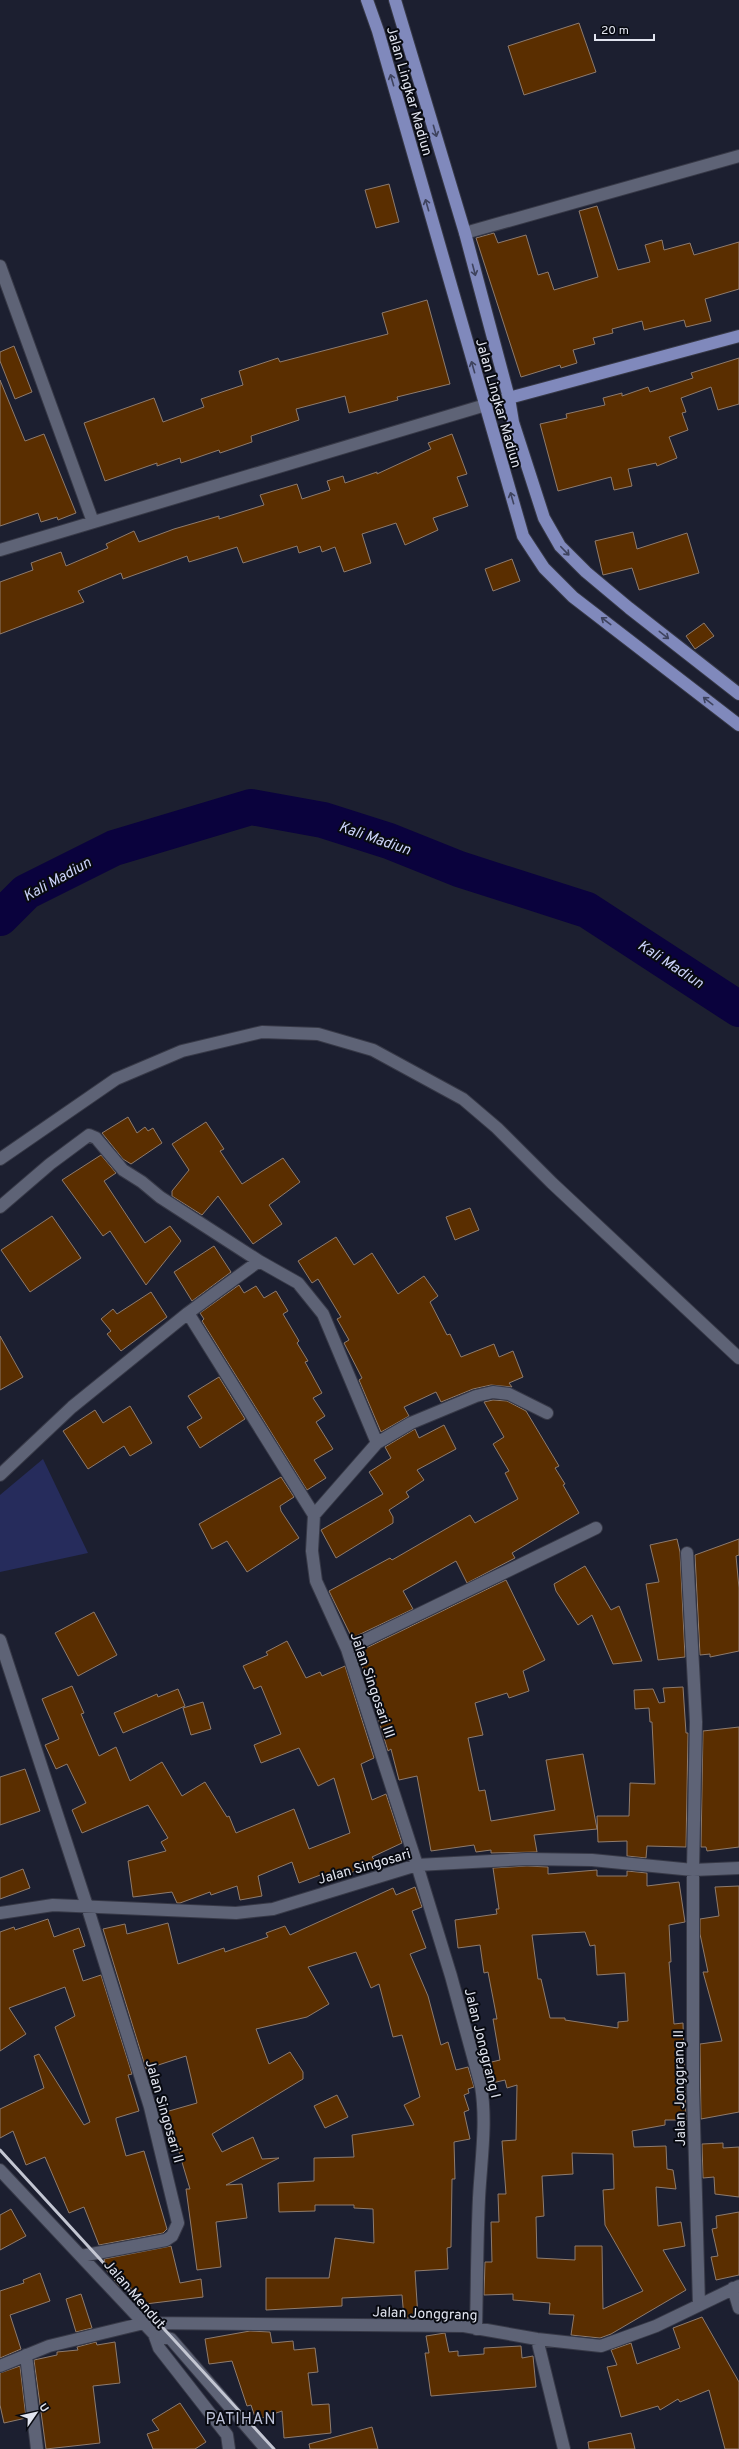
<svg xmlns="http://www.w3.org/2000/svg" width="739" height="2449" font-family="Overpass,sans-serif">
<style>
.green{fill:#262c5c}
.lines{fill:none;stroke-linecap:round;stroke-linejoin:round}
.river{stroke:#0a023d;stroke-width:36}
.building{fill:#5a2e00;stroke:#8e7b6d;fill-rule:evenodd}
.minor-casing{stroke:#373947;stroke-width:14}
.major-casing{stroke:#373947;stroke-width:14}
.minor{stroke:#5e6376;stroke-width:12}
.major{stroke:#8089bc;stroke-width:12}
.rail{stroke:#c3c6d2;stroke-width:3}
.oneway{stroke:#3e435e}
.labels{text-anchor:middle;stroke-width:4;stroke-linejoin:round;paint-order:stroke}
.street-label{font-size:14px;fill:#e1e4ef;stroke:#080a11}
.water-label{font-size:15px;font-style:italic;fill:#cbd3f9;stroke:#080a11}
.quarter-label{font-size:16px;letter-spacing:1px;fill:#bcc1d7;stroke:#080a11}
</style>
<rect width="100%" height="100%" fill="#1c1f30"/>
<!-- green -->
<path class="green" d="M 43,1459 L 88,1553 L 0,1572 L 0,1495 Z"/>
<g class="lines">
<!-- river -->
<path class="river" d="M 0,918 L 26,892 L 114,848 L 251,807 L 323,820 L 389,841 L 459,869 L 587,910 L 739,1009"/>
</g>
<!-- building -->
<path class="building" d="M 579,23 L 596,72 L 524,95 L 508,46 Z
M 389,184 L 399,222 L 376,228 L 365,190 Z
M 597,206 L 618,270 L 650,262 L 645,245 L 662,240 L 664,250 L 690,243 L 694,255 L 739,242 L 739,289 L 705,299 L 711,321 L 686,327 L 684,320 L 644,330 L 642,321 L 612,329 L 613,333 L 593,338 L 595,344 L 573,350 L 577,363 L 561,368 L 560,365 L 521,377 L 476,238 L 494,233 L 498,243 L 526,235 L 538,275 L 548,272 L 554,290 L 598,277 L 579,211 Z
M 427,300 L 450,384 L 397,397 L 398,400 L 349,413 L 345,396 L 296,409 L 299,420 L 251,436 L 252,442 L 220,453 L 219,450 L 181,463 L 180,458 L 157,466 L 157,463 L 105,481 L 84,423 L 154,398 L 163,422 L 204,407 L 201,399 L 243,385 L 239,371 L 278,358 L 280,362 L 388,334 L 382,313 Z
M 14,346 L 32,392 L 15,399 L 0,361 L 0,352 Z
M 739,358 L 739,404 L 718,410 L 711,387 L 681,398 L 686,412 L 682,413 L 688,430 L 669,437 L 677,458 L 657,466 L 656,463 L 628,469 L 632,486 L 614,490 L 611,477 L 558,491 L 540,424 L 567,418 L 566,414 L 605,405 L 603,398 L 622,393 L 622,396 L 648,387 L 650,392 L 693,378 L 691,373 Z
M 0,380 L 25,441 L 44,434 L 76,513 L 58,520 L 57,517 L 41,522 L 38,513 L 0,526 Z
M 452,434 L 467,474 L 457,477 L 468,506 L 433,518 L 438,530 L 405,545 L 396,523 L 362,534 L 371,563 L 344,572 L 335,547 L 322,552 L 320,546 L 299,553 L 297,546 L 243,563 L 237,547 L 189,562 L 187,556 L 123,579 L 121,573 L 78,591 L 84,602 L 0,634 L 0,582 L 33,570 L 31,563 L 61,552 L 66,566 L 108,548 L 106,544 L 134,531 L 139,542 L 174,529 L 219,516 L 219,519 L 264,505 L 260,495 L 297,484 L 302,499 L 330,490 L 327,481 L 343,476 L 345,483 L 377,472 L 377,474 L 431,449 L 428,443 Z
M 633,532 L 637,549 L 687,533 L 699,573 L 639,590 L 632,568 L 603,575 L 595,541 Z
M 512,559 L 520,581 L 493,591 L 485,569 Z
M 704,623 L 714,636 L 695,649 L 686,636 Z
M 128,1117 L 137,1133 L 145,1127 L 148,1131 L 153,1128 L 162,1143 L 131,1164 L 123,1159 L 102,1133 Z
M 206,1122 L 224,1149 L 220,1151 L 242,1184 L 283,1158 L 300,1182 L 269,1205 L 282,1224 L 253,1244 L 218,1196 L 202,1215 L 172,1196 L 172,1191 L 189,1170 L 172,1144 Z
M 101,1155 L 116,1173 L 104,1181 L 145,1243 L 170,1226 L 181,1241 L 146,1285 L 110,1231 L 103,1236 L 62,1180 Z
M 470,1208 L 479,1230 L 455,1240 L 446,1217 Z
M 52,1216 L 81,1258 L 30,1292 L 1,1250 Z
M 336,1237 L 354,1265 L 372,1253 L 398,1294 L 424,1276 L 438,1296 L 430,1302 L 447,1335 L 450,1334 L 461,1357 L 494,1344 L 499,1357 L 513,1351 L 523,1377 L 509,1383 L 512,1387 L 491,1385 L 473,1389 L 441,1402 L 436,1392 L 404,1407 L 409,1416 L 381,1432 L 359,1380 L 362,1378 L 344,1343 L 349,1340 L 337,1319 L 341,1317 L 318,1279 L 312,1283 L 298,1261 Z
M 214,1246 L 231,1272 L 192,1301 L 174,1272 Z
M 239,1285 L 244,1293 L 256,1286 L 264,1298 L 276,1291 L 288,1311 L 283,1314 L 299,1341 L 297,1343 L 308,1361 L 305,1362 L 322,1393 L 313,1398 L 325,1416 L 316,1422 L 333,1449 L 314,1460 L 326,1478 L 307,1490 L 202,1321 L 204,1319 L 200,1313 Z
M 151,1292 L 167,1317 L 121,1351 L 107,1334 L 111,1331 L 101,1319 L 113,1309 L 117,1314 Z
M 0,1336 L 23,1377 L 0,1390 Z
M 219,1377 L 245,1419 L 200,1448 L 187,1427 L 202,1418 L 188,1396 Z
M 493,1400 L 507,1401 L 526,1411 L 559,1466 L 555,1468 L 565,1484 L 563,1485 L 579,1513 L 512,1553 L 515,1558 L 467,1583 L 456,1561 L 403,1591 L 413,1609 L 352,1638 L 329,1591 L 390,1558 L 392,1560 L 470,1515 L 475,1523 L 518,1499 L 505,1473 L 509,1471 L 493,1444 L 504,1437 L 484,1402 Z
M 130,1406 L 152,1443 L 130,1456 L 124,1446 L 88,1469 L 63,1431 L 95,1410 L 103,1423 Z
M 444,1425 L 456,1449 L 417,1470 L 424,1480 L 406,1492 L 409,1497 L 389,1510 L 393,1517 L 393,1523 L 336,1558 L 321,1530 L 383,1494 L 369,1472 L 391,1458 L 385,1447 L 415,1429 L 419,1438 Z
M 281,1477 L 294,1497 L 280,1506 L 281,1511 L 299,1538 L 247,1572 L 227,1541 L 212,1549 L 199,1524 Z
M 677,1539 L 680,1552 L 685,1657 L 658,1660 L 646,1584 L 659,1582 L 650,1545 Z
M 739,1539 L 739,1555 L 736,1556 L 739,1588 L 739,1651 L 710,1657 L 710,1654 L 700,1655 L 695,1555 Z
M 585,1566 L 611,1610 L 619,1606 L 642,1661 L 613,1664 L 592,1615 L 578,1625 L 556,1591 L 554,1584 Z
M 506,1580 L 545,1660 L 523,1671 L 529,1691 L 509,1698 L 507,1693 L 475,1703 L 483,1735 L 468,1738 L 479,1791 L 485,1790 L 491,1821 L 555,1810 L 546,1760 L 583,1754 L 597,1829 L 534,1835 L 537,1852 L 491,1853 L 491,1850 L 476,1852 L 474,1845 L 431,1851 L 417,1776 L 399,1780 L 391,1749 L 388,1751 L 358,1652 Z
M 94,1612 L 117,1655 L 78,1676 L 55,1633 Z
M 287,1641 L 306,1678 L 320,1672 L 322,1676 L 345,1666 L 374,1758 L 361,1764 L 372,1800 L 386,1794 L 402,1843 L 372,1857 L 376,1862 L 357,1874 L 355,1871 L 326,1882 L 323,1874 L 299,1883 L 292,1862 L 258,1876 L 262,1896 L 240,1900 L 237,1886 L 211,1895 L 210,1892 L 180,1903 L 177,1903 L 172,1892 L 133,1897 L 128,1861 L 166,1851 L 161,1842 L 168,1838 L 148,1805 L 82,1833 L 72,1810 L 86,1803 L 67,1764 L 56,1769 L 45,1745 L 59,1739 L 42,1699 L 72,1686 L 84,1713 L 81,1714 L 99,1756 L 116,1747 L 130,1781 L 162,1762 L 182,1796 L 205,1782 L 227,1817 L 229,1816 L 236,1833 L 294,1809 L 309,1849 L 350,1833 L 334,1778 L 318,1786 L 299,1748 L 261,1763 L 254,1745 L 281,1734 L 261,1686 L 254,1689 L 243,1666 L 268,1655 L 266,1652 Z
M 683,1687 L 686,1733 L 688,1733 L 686,1847 L 647,1846 L 646,1858 L 627,1856 L 627,1841 L 598,1842 L 597,1816 L 629,1816 L 630,1783 L 655,1784 L 652,1722 L 650,1722 L 649,1708 L 635,1709 L 634,1690 L 653,1689 L 659,1703 L 665,1702 L 663,1688 Z
M 178,1689 L 185,1706 L 123,1733 L 114,1713 L 157,1694 L 158,1697 Z
M 203,1702 L 211,1729 L 191,1735 L 183,1708 Z
M 739,1727 L 739,1847 L 707,1851 L 706,1847 L 701,1847 L 703,1731 Z
M 25,1769 L 40,1811 L 0,1825 L 0,1777 Z
M 527,1866 L 548,1867 L 548,1874 L 597,1870 L 597,1876 L 627,1876 L 627,1871 L 647,1873 L 647,1886 L 679,1882 L 685,1922 L 669,1925 L 671,1962 L 669,1962 L 674,2024 L 683,2023 L 686,2120 L 665,2120 L 665,2125 L 632,2131 L 634,2147 L 666,2146 L 667,2169 L 673,2170 L 676,2189 L 656,2187 L 658,2226 L 681,2222 L 685,2246 L 663,2250 L 686,2290 L 611,2334 L 600,2338 L 571,2335 L 574,2315 L 549,2314 L 550,2303 L 513,2300 L 513,2294 L 484,2295 L 485,2262 L 492,2262 L 491,2222 L 499,2222 L 498,2194 L 506,2194 L 502,2141 L 516,2140 L 517,2085 L 507,2088 L 505,2080 L 488,2084 L 483,2064 L 500,2060 L 493,2019 L 497,2019 L 488,1972 L 484,1973 L 480,1945 L 458,1948 L 455,1920 L 497,1914 L 496,1909 L 499,1909 L 493,1868 ZM 585,1932 L 590,1946 L 595,1945 L 597,1975 L 625,1973 L 628,2021 L 618,2022 L 618,2028 L 565,2020 L 565,2018 L 550,2018 L 541,1979 L 538,1979 L 532,1935 ZM 572,2153 L 613,2154 L 614,2189 L 603,2190 L 605,2225 L 643,2291 L 603,2309 L 602,2246 L 575,2246 L 575,2260 L 537,2258 L 536,2217 L 544,2216 L 542,2176 L 573,2174 Z
M 23,1869 L 30,1888 L 0,1899 L 0,1878 Z
M 739,1886 L 739,2112 L 701,2119 L 700,2044 L 722,2041 L 703,1972 L 708,1972 L 700,1934 L 700,1919 L 719,1916 L 715,1887 Z
M 415,1887 L 422,1907 L 412,1911 L 426,1948 L 410,1954 L 428,1996 L 441,2045 L 448,2042 L 456,2070 L 468,2067 L 474,2087 L 468,2089 L 469,2093 L 464,2095 L 469,2110 L 464,2112 L 470,2139 L 454,2142 L 455,2179 L 452,2179 L 451,2247 L 447,2248 L 448,2269 L 415,2271 L 418,2318 L 404,2318 L 402,2295 L 342,2298 L 342,2306 L 266,2310 L 266,2278 L 329,2278 L 335,2238 L 374,2243 L 373,2209 L 354,2208 L 354,2205 L 315,2205 L 315,2211 L 279,2212 L 278,2183 L 314,2181 L 314,2158 L 354,2157 L 352,2135 L 414,2125 L 404,2105 L 420,2097 L 402,2035 L 393,2037 L 379,1984 L 371,1988 L 356,1952 L 308,1967 L 329,2004 L 307,2017 L 256,2029 L 269,2064 L 290,2052 L 303,2072 L 303,2079 L 212,2134 L 222,2152 L 253,2137 L 262,2159 L 279,2158 L 226,2185 L 242,2184 L 247,2218 L 216,2222 L 221,2267 L 197,2270 L 186,2189 L 190,2189 L 173,2132 L 168,2133 L 162,2113 L 197,2103 L 186,2056 L 146,2069 L 103,1929 L 125,1924 L 127,1934 L 168,1923 L 178,1964 L 224,1948 L 225,1952 L 268,1937 L 266,1933 L 285,1926 L 290,1935 L 393,1888 L 396,1895 Z
M 48,1919 L 54,1937 L 79,1928 L 85,1946 L 73,1950 L 83,1981 L 101,1975 L 132,2074 L 128,2075 L 139,2111 L 116,2118 L 116,2120 L 126,2156 L 144,2151 L 167,2229 L 163,2233 L 99,2245 L 84,2207 L 69,2213 L 45,2157 L 26,2165 L 13,2131 L 0,2138 L 0,2109 L 44,2088 L 34,2056 L 39,2054 L 84,2125 L 90,2122 L 55,2027 L 75,2016 L 65,1987 L 9,2008 L 26,2034 L 0,2051 L 0,1932 L 14,1927 L 15,1930 Z
M 337,2095 L 348,2117 L 325,2128 L 314,2106 Z
M 723,2143 L 723,2148 L 739,2147 L 739,2197 L 715,2194 L 714,2177 L 703,2178 L 702,2144 Z
M 11,2209 L 26,2236 L 0,2250 L 0,2215 Z
M 739,2212 L 739,2275 L 716,2280 L 711,2257 L 718,2256 L 712,2229 L 717,2228 L 716,2216 Z
M 171,2246 L 180,2283 L 201,2279 L 203,2297 L 137,2305 L 129,2283 L 119,2286 L 107,2271 L 104,2259 Z
M 40,2273 L 50,2301 L 10,2315 L 21,2349 L 0,2358 L 0,2291 L 24,2283 L 23,2280 Z
M 81,2294 L 92,2328 L 76,2332 L 66,2299 Z
M 702,2317 L 739,2382 L 739,2449 L 725,2449 L 709,2390 L 680,2402 L 678,2399 L 660,2410 L 658,2406 L 621,2417 L 607,2367 L 617,2365 L 611,2350 L 631,2343 L 637,2364 L 680,2348 L 673,2328 Z
M 250,2331 L 270,2332 L 272,2343 L 293,2341 L 294,2350 L 315,2348 L 318,2372 L 308,2373 L 312,2405 L 329,2404 L 331,2433 L 284,2438 L 282,2411 L 256,2420 L 251,2405 L 247,2406 L 232,2361 L 209,2364 L 205,2339 Z
M 445,2333 L 449,2352 L 458,2351 L 458,2356 L 484,2354 L 484,2348 L 521,2346 L 522,2358 L 533,2356 L 536,2387 L 431,2396 L 425,2353 L 429,2353 L 426,2336 Z
M 96,2342 L 97,2345 L 115,2342 L 120,2383 L 93,2386 L 100,2443 L 46,2449 L 34,2360 L 57,2355 L 57,2352 L 78,2350 L 77,2347 Z
M 20,2366 L 26,2418 L 4,2423 L 0,2405 L 0,2373 Z
M 180,2403 L 206,2442 L 195,2449 L 153,2449 L 147,2434 L 159,2430 L 152,2420 Z
M 372,2427 L 378,2449 L 310,2449 L 309,2444 Z
M 631,2433 L 635,2449 L 589,2449 L 588,2442 Z"/>
<g class="lines">
<defs>
<path id="minor" d="M 465,233 L 739,156
M 0,266 L 93,522
M 0,550 L 509,398
M 0,1159 L 116,1079 L 182,1051 L 262,1032 L 318,1034 L 373,1050 L 463,1099 L 497,1128 L 552,1183 L 739,1358
M 0,1207 L 50,1164 L 89,1135 L 96,1138 L 123,1170 L 142,1182 L 160,1197 L 259,1261 L 298,1283 L 323,1314 L 377,1443 L 314,1515
M 188,1313 L 314,1515
M 377,1443 L 411,1423 L 476,1396 L 493,1392 L 509,1394 L 547,1413
M 0,1475 L 72,1407 L 188,1313 L 259,1261
M 314,1515 L 312,1551 L 316,1581 L 347,1649 L 417,1865 L 451,1976 L 481,2086 C 487,2123 481,2160 479,2198 C 477,2241 477,2285 476,2329
M 687,1553 L 696,1722 L 693,1870 L 693,2088 L 699,2305
M 0,1640 L 87,1906 L 150,2107 L 178,2223 L 172,2236 L 166,2240 L 81,2256
M 347,1649 L 596,1528
M 0,1913 L 53,1905 L 236,1913 L 273,1909 L 417,1865 L 527,1859 L 592,1860 L 693,1870 L 739,1868
M 0,2170 L 154,2334 L 159,2348 L 227,2435 L 229,2449
M 733,2288 L 739,2308
M 154,2334 L 171,2339 L 266,2449
M 537,2339 L 564,2449
M 26,2355 L 37,2449
M 0,2366 L 49,2346 L 144,2323 L 464,2326 L 537,2339 L 601,2346 L 656,2326 L 739,2286"/>
<path id="major" d="M 367,0 L 378,31 L 523,536 L 544,568 L 573,597 L 739,725
M 395,0 L 465,233 L 509,398 L 513,422 L 544,518 L 560,546 L 586,572 L 629,608 L 739,694
M 509,398 L 739,336"/>
</defs>
<!-- minor casing -->
<use href="#minor" class="minor-casing"/>
<!-- major casing -->
<use href="#major" class="major-casing"/>
<!-- minor -->
<use href="#minor" class="minor"/>
<!-- major -->
<use href="#major" class="major"/>
<!-- rail -->
<path class="rail" d="M 0,2150 L 274,2449"/>
</g>
<!-- one-way arrows -->
<defs><path id="oneway-shaft" d="M-6 0H5M1.5-3L5.5 0L1.5 3" fill="none" stroke-width="1.6" stroke-linecap="round" stroke-linejoin="round"/></defs>
<g class="oneway">
<use href="#oneway-shaft" transform="translate(392 80) rotate(-106)"/>
<use href="#oneway-shaft" transform="translate(435 131) rotate(74)"/>
<use href="#oneway-shaft" transform="translate(427 205) rotate(-106)"/>
<use href="#oneway-shaft" transform="translate(474 270) rotate(75)"/>
<use href="#oneway-shaft" transform="translate(473 367) rotate(-106)"/>
<use href="#oneway-shaft" transform="translate(512 498) rotate(-106)"/>
<use href="#oneway-shaft" transform="translate(565 551) rotate(46)"/>
<use href="#oneway-shaft" transform="translate(606 621) rotate(-143)"/>
<use href="#oneway-shaft" transform="translate(664 635) rotate(38)"/>
<use href="#oneway-shaft" transform="translate(708 701) rotate(-142)"/>
</g>
<g class="labels">
<!-- street labels -->
<g class="street-label">
<text transform="translate(410 91) rotate(74)" y="5">Jalan Lingkar Madiun</text>
<text transform="translate(499 403) rotate(74)" y="5">Jalan Lingkar Madiun</text>
<text transform="translate(373 1685) rotate(71)" y="5">Jalan Singosari III</text>
<text transform="translate(364 1866) rotate(-16)" y="5">Jalan Singosari</text>
<text transform="translate(483 2043) rotate(76)" y="5">Jalan Jonggrang I</text>
<text transform="translate(679 2088) rotate(-91)" y="5">Jalan Jonggrang II</text>
<text transform="translate(165 2111) rotate(74)" y="5">Jalan Singosari II</text>
<text transform="translate(135 2294) rotate(49)" y="5">Jalan Mendut</text>
<text transform="translate(425 2313) rotate(2)" y="5">Jalan Jonggrang</text>
</g>
<!-- water labels -->
<g class="water-label">
<text transform="translate(375 838) rotate(19)" y="5">Kali Madiun</text>
<text transform="translate(57 879) rotate(-29)" y="5">Kali Madiun</text>
<text transform="translate(671 964) rotate(33)" y="5">Kali Madiun</text>
</g>
<!-- quarter labels -->
<g class="quarter-label">
<text x="241" y="2424">PATIHAN</text>
</g>
</g>
<!-- north arrow -->
<g transform="translate(36 2413) rotate(56)" stroke="#080a11" stroke-width="3" paint-order="stroke">
<path d="M0-3L7 15L0 10L-7 15Z" fill="#e1e4ef"/>
<text y="-6" font-size="11" font-weight="bold" text-anchor="middle" fill="#e1e4ef">U</text>
</g>
<!-- scale -->
<path d="M595 34v6h59v-6" fill="none" stroke="#e1e4ef" stroke-width="2"/>
<text x="601" y="34" font-size="12" fill="#e1e4ef" stroke="#080a11" stroke-width="3" paint-order="stroke">20 m</text>
</svg>
